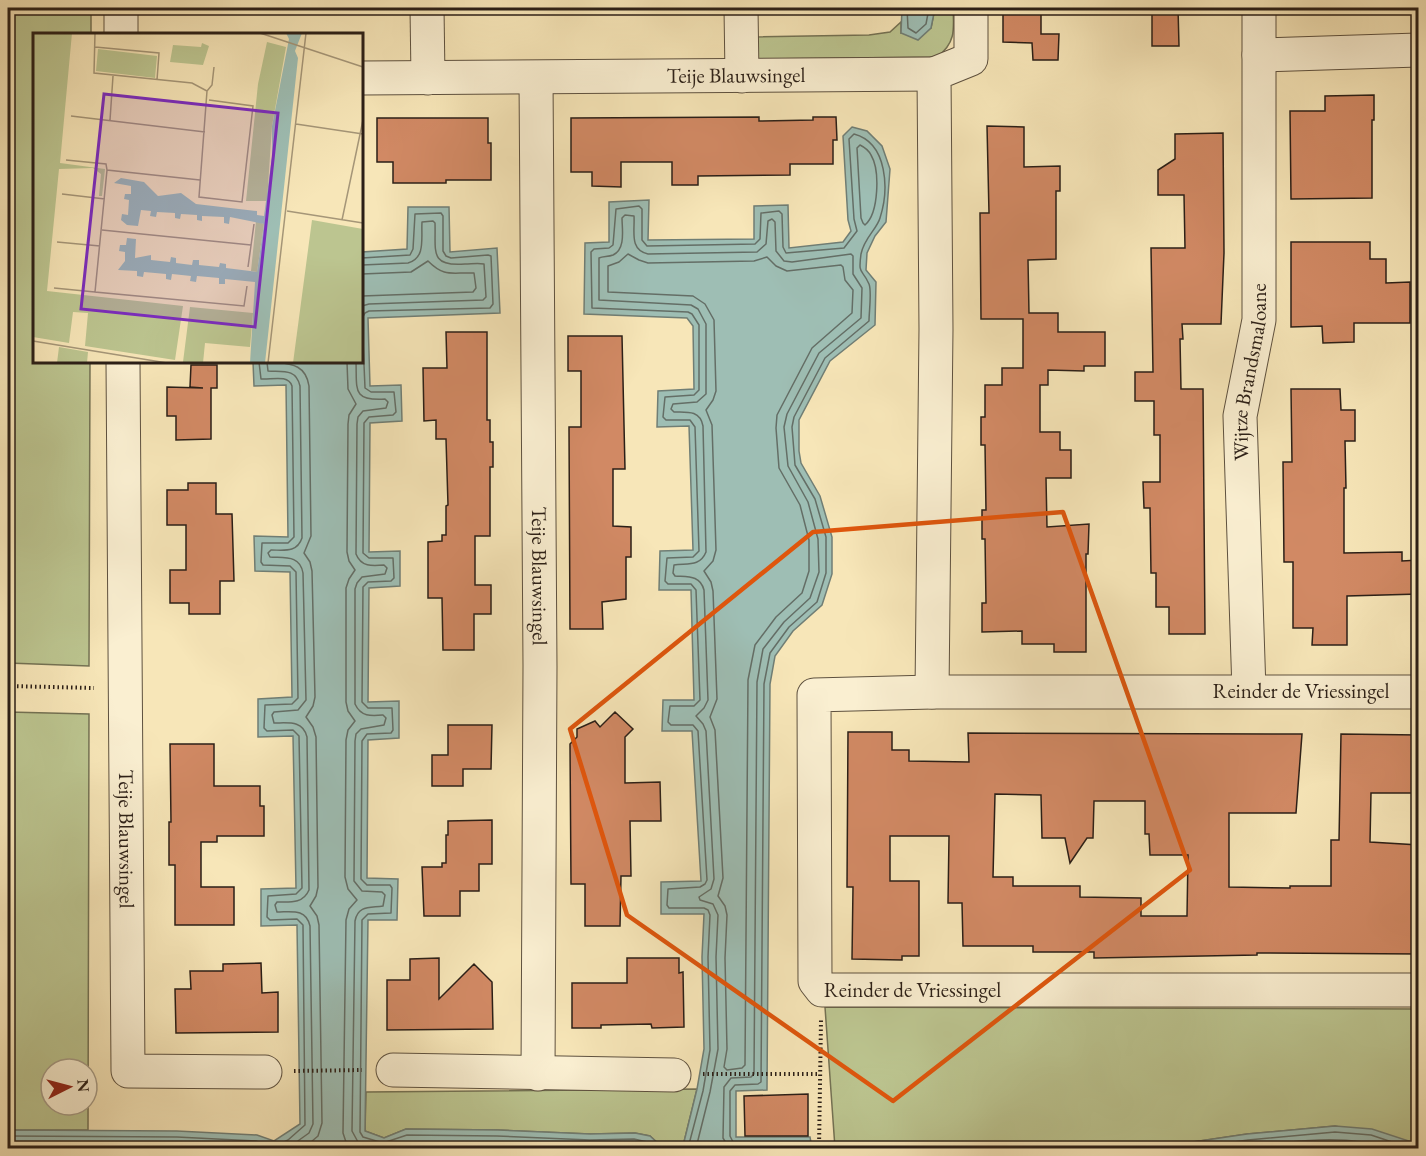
<svg xmlns="http://www.w3.org/2000/svg" width="1426" height="1156" font-family="'EB Garamond',serif">
<style>
.green{fill:#bcc590;stroke:#747254;stroke-width:1.5;fill-rule:evenodd}
.water{fill:#9ebeb4;stroke:#707e75;stroke-width:1.5}
.lines{fill:none;stroke-linecap:round;stroke-linejoin:round}
.shore{stroke:#646e66;stroke-width:1.5}
.building{fill:#d18964;stroke:#2b1f17;stroke-width:1.5;fill-rule:evenodd}
.minor-casing{stroke:#5e513f;stroke-width:35}
.path{stroke:#2b1f17;stroke-width:4;stroke-dasharray:1.5 3;stroke-linecap:butt}
.minor{stroke:#faefd1;stroke-width:33}
.marked{fill:none;stroke:#df560d;stroke-width:4.5;stroke-linejoin:round}
.labels{text-anchor:middle;stroke-width:4.5;stroke-linejoin:round;paint-order:stroke}
.street-label{font-size:21px;fill:#2b1f17;stroke:#faefd1}
.inset-road{fill:none;stroke:#a59678;stroke-width:1.5}
.view{fill:#7b2cbf;fill-opacity:0.15;stroke:#7b2cbf;stroke-width:3}
.inset-edge{fill:none;stroke:#2b1f17;stroke-width:3}
</style>
<rect width="100%" height="100%" fill="#f7e6b8"/>
<filter id="stains"><feTurbulence type="fractalNoise" baseFrequency=".00333" numOctaves="4"/><feColorMatrix values="0 0 0 0 .2 0 0 0 0 .09 0 0 0 0 .02 0 0 0 .5 -.17"/></filter>
<radialGradient id="worn" r=".72"><stop offset=".6" stop-color="#630" stop-opacity="0"/><stop offset="1" stop-color="#630" stop-opacity=".3"/></radialGradient>
<!-- green -->
<path class="green" d="M 8,8 L 91,8 L 91,34 L 34,34 L 34,362 L 90,362 L 89,666 L 8,663 Z
M 935,8 L 953,8 C 954,29 956,43 937,57 L 754,59 L 754,37 L 869,35 L 890,32 L 901,22 L 901,33 L 931,28 Z
M 8,712 L 89,714 L 88,1130 L 8,1130 ZM 51,1069 L 87,1069 L 87,1105 L 51,1105 Z
M 825,1007 L 1418,1009 L 1418,1144 L 1335,1126 L 1247,1134 L 1152,1148 L 835,1148 Z
M 697,1089 L 683,1146 L 662,1147 L 650,1136 L 635,1133 L 590,1134 L 498,1130 L 406,1129 L 384,1138 L 365,1131 L 366,1092 Z"/>
<!-- water -->
<path class="water" d="M 902,8 L 935,8 L 931,28 L 918,40 L 901,33 Z
M 852,127 L 867,131 L 882,146 L 890,169 L 886,222 L 875,236 L 867,253 L 866,270 L 876,282 L 875,325 L 830,361 L 799,420 L 799,451 L 801,463 L 820,496 L 832,537 L 832,574 L 822,605 L 793,631 L 775,656 L 770,684 L 767,1090 L 736,1091 L 736,1137 L 810,1137 L 812,1148 L 8,1148 L 8,1130 L 177,1131 L 257,1135 L 274,1141 L 300,1124 L 297,925 L 261,926 L 261,889 L 296,888 L 293,736 L 258,737 L 258,699 L 292,697 L 290,572 L 255,571 L 254,536 L 288,537 L 286,385 L 254,386 L 253,362 L 362,362 L 362,252 L 407,249 L 408,207 L 449,207 L 450,252 L 497,248 L 500,313 L 368,318 L 370,386 L 401,385 L 402,421 L 370,423 L 369,552 L 400,551 L 400,586 L 369,588 L 368,702 L 399,701 L 399,738 L 368,740 L 367,878 L 398,879 L 397,920 L 368,920 L 365,1131 L 384,1138 L 406,1129 L 498,1130 L 590,1134 L 635,1133 L 650,1136 L 662,1147 L 683,1146 L 697,1089 L 704,1049 L 702,957 L 704,914 L 661,914 L 661,882 L 701,881 L 692,731 L 662,731 L 663,700 L 694,700 L 691,590 L 659,590 L 660,551 L 693,550 L 689,426 L 657,427 L 658,391 L 694,389 L 693,326 L 687,318 L 584,314 L 585,243 L 609,242 L 609,202 L 649,200 L 648,240 L 754,239 L 754,206 L 788,205 L 789,248 L 843,242 L 851,231 L 848,220 L 843,136 Z
M 1335,1126 L 1372,1129 L 1418,1144 L 1418,1148 L 1152,1148 L 1247,1134 Z"/>
<g class="lines">
<!-- shore -->
<path class="shore" d="M 907,8 L 908,28 L 916,33 L 926,24 L 929,8
M 860,145 C 864,147 869,151 871,155 C 880,170 879,213 865,225 L 863,223 L 861,218 L 857,148 Z
M 628,254 L 639,260 L 648,263 L 754,261 L 767,257 L 776,266 L 787,271 L 841,265 L 843,267 L 845,280 L 853,290 L 852,313 L 812,348 L 777,415 L 776,428 L 779,468 L 800,505 L 809,540 L 809,571 L 802,593 L 776,617 L 755,645 L 748,680 L 745,1065 L 742,1068 L 727,1070 L 724,1067 L 727,1049 L 725,958 L 727,915 L 725,906 L 718,896 L 723,878 L 715,730 L 710,717 L 717,699 L 713,591 L 711,582 L 704,571 L 713,561 L 716,550 L 712,425 L 706,410 L 713,400 L 716,391 L 714,320 L 705,304 L 693,296 L 608,292 L 608,266 L 619,262 Z
M 362,258 L 410,255 L 413,249 L 415,214 L 441,213 L 443,216 L 443,251 L 446,256 L 451,258 L 488,255 L 491,256 L 493,304 L 490,308 L 369,311 L 365,313 L 362,318 L 365,388 L 371,392 L 394,392 L 396,412 L 393,415 L 369,417 L 364,423 L 363,553 L 369,558 L 393,558 L 394,578 L 391,581 L 368,582 L 363,587 L 362,702 L 368,708 L 392,708 L 393,730 L 391,733 L 367,734 L 362,741 L 361,879 L 367,885 L 390,885 L 392,888 L 391,913 L 368,914 L 362,920 L 360,1132 L 363,1137 L 383,1143 L 407,1135 L 497,1136 L 590,1140 L 634,1139 L 647,1142 L 654,1148
M 362,265 L 408,263 C 426,258 421,238 422,222 L 433,221 L 435,223 C 436,251 429,267 465,264 C 471,264 478,263 484,264 L 486,297 L 483,300 L 369,304 L 362,306
M 362,274 L 411,272 L 428,261 C 445,278 452,272 474,273 L 476,288 L 473,292 L 362,296
M 267,362 L 268,371 C 282,372 296,368 300,386 L 302,538 C 297,553 284,550 271,550 L 268,553 L 270,557 C 285,558 300,555 303,573 L 306,700 L 298,710 L 274,712 L 272,715 L 274,723 C 288,723 303,720 307,737 L 309,890 C 303,904 290,902 277,902 L 275,905 L 277,912 C 291,912 306,908 310,926 L 313,1124 L 309,1133 L 288,1148
M 276,362 C 293,364 306,366 309,386 L 311,536 L 304,553 L 310,562 L 312,571 L 315,697 L 313,706 L 306,717 L 313,727 L 316,737 L 318,887 L 316,896 L 310,906 L 317,916 L 319,925 L 322,1123 L 318,1136 L 304,1148
M 347,362 L 348,389 L 356,404 L 349,415 L 348,424 L 347,552 L 349,561 L 355,570 L 349,579 L 346,588 L 346,702 L 348,711 L 355,721 L 348,730 L 346,740 L 345,877 L 348,889 L 357,900 L 349,909 L 346,920 L 343,1133 L 346,1142 L 352,1148
M 356,362 C 357,390 352,401 385,399 L 388,402 L 386,408 L 363,411 L 358,417 L 357,424 L 356,554 C 361,567 372,566 384,565 L 387,568 L 385,574 L 362,577 L 357,583 L 355,589 L 355,704 C 361,717 371,716 383,715 L 386,718 L 384,725 L 361,729 L 356,734 L 355,741 L 354,881 L 362,891 L 382,892 L 385,895 L 383,906 C 370,908 358,905 355,921 L 352,1131 L 358,1142 L 374,1148
M 8,1136 L 177,1137 L 256,1141 L 274,1147 L 288,1140 L 305,1125 L 303,925 L 297,919 L 270,920 L 267,917 L 268,896 L 296,894 L 302,888 L 299,736 L 293,730 L 267,731 L 264,728 L 265,705 L 292,704 L 298,698 L 296,572 L 290,566 L 263,565 L 261,562 L 262,543 L 288,543 L 294,537 L 292,386 C 288,374 271,380 261,379 L 259,362
M 8,1143 L 176,1144 L 256,1148
M 394,1148 L 409,1143 L 497,1143 L 590,1148 L 634,1146 L 643,1148
M 688,1148 L 703,1091 L 710,1050 L 708,957 L 710,915 L 708,910 L 704,908 L 669,908 L 667,905 L 668,889 L 700,887 L 705,884 L 707,880 L 698,731 L 693,725 L 671,725 L 668,722 L 670,706 L 694,706 L 700,700 L 696,590 L 691,584 L 668,584 L 665,581 L 667,558 L 693,557 L 699,551 L 695,427 L 690,420 L 666,420 L 663,417 L 665,397 L 694,395 L 699,390 L 699,325 L 692,314 L 688,312 L 592,308 L 591,252 L 594,249 L 609,248 L 613,245 L 616,209 L 639,206 L 642,209 L 642,240 L 647,246 L 755,244 L 760,239 L 761,213 L 779,211 L 782,214 L 783,247 L 786,253 L 844,248 L 857,231 L 854,219 L 849,139 L 854,134 C 888,143 889,190 880,218 C 877,229 864,238 861,254 C 858,276 862,268 869,284 C 872,291 869,312 869,321 L 825,358 L 794,417 L 792,427 L 795,465 L 815,499 L 826,537 L 826,573 L 817,602 L 789,627 L 770,653 L 764,684 L 761,1082 L 758,1084 L 735,1085 L 730,1091 L 730,1136 L 733,1142 L 803,1143 L 806,1148
M 696,1148 L 710,1092 L 718,1049 L 716,957 L 718,915 L 713,904 L 700,900 L 699,897 L 711,889 L 714,879 L 706,731 L 703,724 L 696,716 L 704,708 L 708,700 L 704,590 C 700,575 688,577 675,576 L 673,573 L 674,565 C 687,563 700,567 706,552 L 703,426 C 700,410 687,412 674,412 L 671,409 L 673,404 L 697,402 L 706,394 L 706,324 L 698,309 L 691,305 L 599,300 L 599,258 C 603,256 608,257 613,255 C 626,249 622,229 622,218 L 625,215 L 634,216 C 635,231 629,250 648,254 L 757,252 L 766,244 L 768,221 L 772,219 L 775,222 L 776,251 L 784,261 L 792,262 L 851,254 L 853,256 L 853,274 L 862,288 L 861,318 L 819,353 L 787,414 L 784,427 L 788,466 L 808,502 L 818,539 L 819,572 L 810,598 L 784,622 L 763,649 L 757,682 L 754,1074 L 751,1077 L 731,1078 L 724,1087 L 723,1138 L 729,1148
M 1191,1148 L 1248,1140 L 1335,1132 L 1371,1135 L 1410,1148
M 1241,1148 C 1286,1142 1344,1133 1388,1148"/>
</g>
<!-- building -->
<path class="building" d="M 1003,8 L 1041,8 L 1041,34 L 1059,34 L 1058,60 L 1033,60 L 1032,43 L 1003,42 Z
M 1152,8 L 1178,8 L 1179,46 L 1152,46 Z
M 1374,95 L 1374,120 L 1372,120 L 1372,198 L 1291,199 L 1290,111 L 1325,111 L 1325,96 Z
M 759,117 L 759,121 L 813,120 L 813,117 L 836,117 L 837,140 L 833,140 L 833,164 L 790,164 L 790,175 L 698,176 L 698,185 L 672,185 L 672,162 L 621,162 L 621,187 L 592,186 L 592,172 L 571,172 L 571,118 Z
M 377,118 L 488,118 L 488,143 L 491,143 L 491,180 L 446,180 L 446,183 L 393,183 L 393,162 L 377,162 Z
M 987,126 L 1024,127 L 1024,167 L 1060,166 L 1060,191 L 1056,191 L 1056,259 L 1028,260 L 1029,313 L 1058,313 L 1058,332 L 1105,332 L 1105,366 L 1084,366 L 1084,371 L 1048,370 L 1048,385 L 1040,385 L 1040,432 L 1060,432 L 1060,450 L 1071,450 L 1071,478 L 1046,478 L 1047,527 L 1089,524 L 1088,554 L 1086,554 L 1086,652 L 1054,652 L 1054,644 L 1022,644 L 1022,631 L 982,632 L 982,603 L 986,603 L 985,539 L 982,539 L 982,510 L 986,510 L 985,445 L 981,445 L 981,417 L 985,417 L 985,385 L 1002,385 L 1002,368 L 1023,368 L 1023,319 L 981,319 L 980,213 L 989,213 Z
M 1223,133 L 1224,253 L 1221,324 L 1182,324 L 1183,339 L 1180,339 L 1181,389 L 1203,389 L 1205,634 L 1169,634 L 1169,607 L 1156,607 L 1156,573 L 1151,573 L 1150,508 L 1144,508 L 1143,482 L 1160,482 L 1160,435 L 1154,435 L 1154,401 L 1135,401 L 1135,372 L 1153,372 L 1151,248 L 1185,248 L 1184,195 L 1158,195 L 1158,170 L 1175,159 L 1175,134 Z
M 1291,242 L 1370,242 L 1370,259 L 1386,259 L 1386,283 L 1410,282 L 1410,323 L 1354,323 L 1354,342 L 1323,343 L 1322,326 L 1291,327 Z
M 446,332 L 487,332 L 487,420 L 490,420 L 490,442 L 493,442 L 493,467 L 490,467 L 490,536 L 475,536 L 475,585 L 491,585 L 491,614 L 474,614 L 474,650 L 443,650 L 442,598 L 428,598 L 428,542 L 442,541 L 442,535 L 446,535 L 446,506 L 448,505 L 446,439 L 436,439 L 436,420 L 424,421 L 423,368 L 447,368 Z
M 568,336 L 622,336 L 625,469 L 613,469 L 613,526 L 631,527 L 631,557 L 626,557 L 626,599 L 602,602 L 603,629 L 570,629 L 569,427 L 581,427 L 581,371 L 568,371 Z
M 191,365 L 217,365 L 217,388 L 211,388 L 211,439 L 176,440 L 176,416 L 167,416 L 167,387 L 203,388 L 190,387 Z
M 1291,389 L 1340,389 L 1341,410 L 1355,410 L 1355,441 L 1345,441 L 1346,488 L 1344,488 L 1344,553 L 1402,552 L 1402,561 L 1419,560 L 1419,594 L 1347,596 L 1347,645 L 1312,645 L 1313,628 L 1293,628 L 1293,562 L 1284,562 L 1283,462 L 1292,462 Z
M 188,483 L 216,483 L 216,514 L 232,514 L 234,581 L 220,581 L 220,614 L 189,614 L 189,603 L 170,603 L 170,570 L 186,570 L 186,525 L 167,525 L 167,490 L 188,490 Z
M 615,712 L 633,729 L 625,737 L 625,783 L 660,782 L 661,821 L 630,821 L 631,876 L 621,876 L 620,926 L 585,926 L 585,884 L 571,884 L 570,744 L 577,737 L 577,729 L 595,721 L 600,727 Z
M 448,725 L 492,725 L 491,769 L 463,769 L 463,786 L 432,786 L 432,755 L 448,755 Z
M 848,732 L 892,732 L 892,750 L 909,750 L 909,761 L 969,762 L 968,733 L 1302,734 L 1296,813 L 1229,813 L 1229,887 L 1290,888 L 1290,886 L 1331,886 L 1331,840 L 1339,840 L 1341,734 L 1419,735 L 1419,793 L 1371,793 L 1370,842 L 1419,845 L 1419,954 L 1257,953 L 1257,955 L 1094,958 L 1094,952 L 1033,952 L 1033,946 L 963,946 L 962,903 L 948,903 L 949,836 L 890,836 L 890,881 L 919,881 L 919,956 L 902,956 L 902,960 L 852,959 L 853,887 L 847,887 ZM 995,794 L 1041,795 L 1042,838 L 1065,838 L 1070,863 L 1087,838 L 1093,838 L 1094,801 L 1145,801 L 1145,834 L 1149,834 L 1150,855 L 1188,855 L 1187,916 L 1141,916 L 1141,898 L 1080,897 L 1080,886 L 1013,886 L 1013,877 L 993,877 Z
M 170,744 L 214,744 L 214,786 L 260,786 L 260,806 L 264,806 L 264,836 L 217,836 L 217,842 L 201,842 L 201,887 L 234,887 L 234,925 L 175,925 L 175,865 L 169,865 L 169,822 L 171,822 Z
M 492,820 L 492,864 L 479,864 L 479,891 L 460,891 L 460,916 L 424,916 L 422,867 L 442,867 L 442,863 L 446,863 L 446,835 L 448,835 L 448,821 Z
M 439,958 L 439,999 L 474,964 L 492,982 L 493,1029 L 387,1030 L 387,980 L 410,980 L 410,959 Z
M 627,958 L 679,958 L 679,973 L 683,972 L 684,1027 L 652,1028 L 651,1024 L 601,1025 L 601,1028 L 572,1028 L 572,983 L 627,983 Z
M 261,963 L 262,993 L 278,992 L 278,1032 L 176,1033 L 175,989 L 191,989 L 190,971 L 223,971 L 223,964 Z
M 808,1094 L 808,1136 L 745,1136 L 744,1096 Z"/>
<g class="lines">
<defs>
<g id="minor">
<path d="M 121,8 L 121,34"/>
<path d="M 427,8 L 428,78"/>
<path d="M 741,8 L 742,76"/>
<path d="M 1259,55 L 1418,50"/>
<path id="s1" d="M 362,78 L 934,74"/>
<path id="s2" d="M 536,78 L 540,666 L 538,1074"/>
<path id="s3" d="M 123,362 L 128,1071 L 265,1072"/>
<path id="s4" d="M 1249,691 L 1240,416 L 1259,320 L 1259,8"/>
<path d="M 932,692 L 936,329 L 934,74 L 971,59 L 971,8"/>
<path id="s5" d="M 1418,692 L 932,692 L 814,695 L 815,981 L 822,990 L 1418,990"/>
<path d="M 393,1070 L 674,1075"/>
</g>
</defs>
<!-- minor casing -->
<use href="#minor" class="minor-casing"/>
<!-- path -->
<path class="path" d="M 8,686 L 94,688
M 294,1071 L 362,1070
M 703,1074 L 819,1074
M 819,1148 L 821,1020"/>
<!-- minor -->
<use href="#minor" class="minor"/>
</g>
<!-- marked area -->
<path class="marked" d="M 1063,512 L 1190,870 L 893,1101 L 627,915 L 570,729 L 813,532 Z"/>
<g class="labels">
<!-- street labels -->
<g class="street-label">
<text dy="7" stroke="none"><textPath href="#s1" startOffset="374">Teije Blauwsingel</textPath></text>
<text dy="7" stroke="none"><textPath href="#s4" startOffset="320">Wijtze Brandsmaloane</textPath></text>
<text dy="7" stroke="none"><textPath href="#s2" startOffset="498">Teije Blauwsingel</textPath></text>
<text x="1301" y="698">Reinder de Vriessingel</text>
<text dy="7" stroke="none"><textPath href="#s3" startOffset="477">Teije Blauwsingel</textPath></text>
<text dy="7" stroke="none"><textPath href="#s5" startOffset="992">Reinder de Vriessingel</textPath></text>
</g>
</g>
<!-- overview -->
<g transform="translate(33 33)">
<rect width="330" height="330" fill="#f7e6b8"/>
<path d="M 0,0 L 39,0 L 27,130 L 72,136 L 69,163 L 66,163 L 68,141 L 60,135 L 26,136 L 14,258 L 150,273 L 142,327 L 52,313 L 55,280 L 40,279 L 36,310 L 0,304 ZM 234,9 L 253,14 L 239,93 L 234,168 L 213,168 L 225,51 ZM 169,10 L 176,13 L 170,32 L 137,29 L 140,12 L 168,14 ZM 65,16 L 124,23 L 122,45 L 63,38 ZM 279,187 L 330,196 L 330,330 L 260,330 ZM 223,188 L 231,191 L 224,239 L 218,238 ZM 157,274 L 220,280 L 217,314 L 172,310 L 170,330 L 150,329 ZM 26,314 L 55,319 L 54,330 L 24,330 Z" fill="#bcc590"/>
<path d="M 253,0 L 269,0 L 262,18 L 265,25 L 232,330 L 217,330 L 222,249 L 192,246 L 192,251 L 186,251 L 186,245 L 164,243 L 163,249 L 157,248 L 158,243 L 139,241 L 138,247 L 133,246 L 133,241 L 111,239 L 110,244 L 104,243 L 104,238 L 85,237 L 92,228 L 92,219 L 86,218 L 87,212 L 93,212 L 94,205 L 103,206 L 102,225 L 118,222 L 118,227 L 137,229 L 138,224 L 143,225 L 143,230 L 159,232 L 160,227 L 166,227 L 166,232 L 186,234 L 187,230 L 193,231 L 193,235 L 224,239 L 231,191 L 197,184 L 196,191 L 191,190 L 191,184 L 169,183 L 169,188 L 164,187 L 164,182 L 148,181 L 147,186 L 142,185 L 142,180 L 124,179 L 123,184 L 117,183 L 118,178 L 108,177 L 105,193 L 94,192 L 88,187 L 89,181 L 95,182 L 96,167 L 91,166 L 92,161 L 98,161 L 98,153 L 81,150 L 88,145 L 111,149 L 125,163 L 148,160 L 163,171 L 224,178 L 224,182 L 231,183 L 239,124 L 239,93 L 256,6 Z" fill="#9ebeb4"/>
<path class="inset-road" d="M 62,0 L 61,40 L 159,50 L 174,58 L 166,164 L 209,169 L 220,73 L 176,67M 227,0 L 330,34M 62,14 L 126,20 L 124,47M 174,58 L 179,52 L 181,34M 38,83 L 172,99M 77,87 L 80,43M 263,91 L 330,101M 33,127 L 73,131 L 74,137 L 167,147M 74,137 L 62,259 L 211,273 L 214,253M 29,161 L 72,166M 254,178 L 330,190M 309,187 L 330,87M 69,197 L 218,212M 24,209 L 67,213M 215,234 L 221,191M 21,255 L 62,259M 0,308 L 134,330M 235,330 L 273,0"/>
<path class="view" d="M 71,61 L 245,80 L 222,294 L 48,276 Z"/>
<rect width="330" height="330" class="inset-edge"/>
</g>
<!-- margin -->
<rect width="1426" height="1156" fill="none" stroke="#f7e6b8" stroke-width="30"/>
<rect x="9" y="9" width="1408" height="1138" fill="none" stroke="#2b1f17" stroke-width="3"/>
<rect x="15" y="15" width="1396" height="1126" fill="none" stroke="#2b1f17" stroke-width="1.5"/>
<!-- north arrow -->
<g transform="translate(69 1087) rotate(84)"><circle r="28" fill="#faefd1" stroke="#a79c87" stroke-width="1.5"/>
<path d="M0-4.5L10 22L0 15L-10 22Z" fill="#8f2418"/>
<text y="-9" font-size="16" font-weight="bold" text-anchor="middle" fill="#2b1f17">N</text>
</g>
<rect width="100%" height="100%" filter="url(#stains)"/>
<rect width="100%" height="100%" fill="url(#worn)"/>
</svg>
